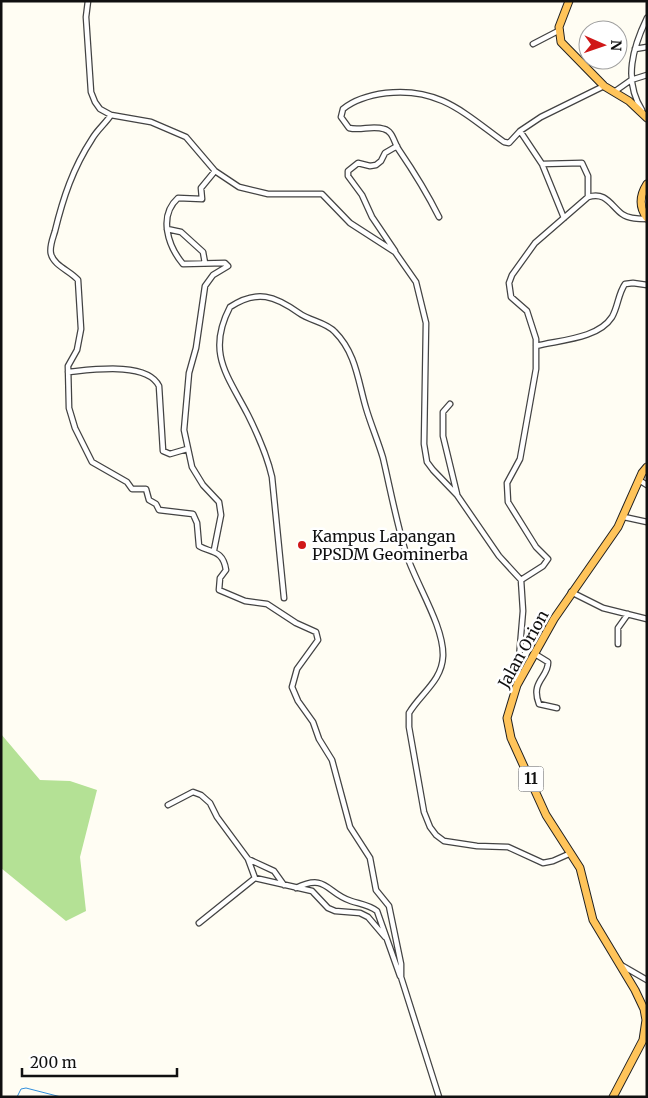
<svg xmlns="http://www.w3.org/2000/svg" width="648" height="1098" font-family="Merriweather,serif">
<style>
.forest{fill:#b4e195}
.lines{fill:none;stroke-linecap:round;stroke-linejoin:round}
.stream{stroke:#318fdc;stroke-width:1}
.minor-casing{stroke:#434343;stroke-width:7}
.trunk-casing{stroke:#212121;stroke-width:9}
.minor{stroke:#fff;stroke-width:4.5}
.trunk{stroke:#ffc45a;stroke-width:7}
.poi-dot{fill:#d01818;stroke:#fff;stroke-width:2}
.labels{text-anchor:middle;stroke-width:5;stroke-linejoin:round;paint-order:stroke}
.shield{fill:#fff;stroke:#585858;stroke-width:1}
.shield-label{font-size:15px;font-weight:bold;fill:#101010}
.poi-label{font-size:16px;fill:#101010;stroke:#fff;text-anchor:start}
.street-label{font-size:16px;fill:#101010;stroke:#fff}
</style>
<rect width="100%" height="100%" fill="#fffdf3"/>
<!-- forest -->
<path class="forest" d="M 1,734 L 40,780 L 70,781 L 97,790 L 80,857 L 86,911 L 66,921 L 1,868 Z"/>
<g class="lines">
<!-- stream -->
<path class="stream" d="M 17,1097 L 21,1089 L 26,1088 L 61,1097"/>
<defs>
<path id="minor" d="M 88,1 L 86,17 L 91,92 L 95,102 L 100,109 L 111,115 L 151,122 L 186,137 L 215,171 L 239,187 L 268,194 L 322,194 L 350,223 L 395,252 L 416,282 L 426,323 L 424,444 L 427,462 L 433,470 L 457,495 L 499,556 L 521,580 L 523,611 L 517,682
M 533,44 L 560,30
M 635,49 L 647,47
M 614,92 L 631,80 L 647,75
M 642,110 C 623,80 633,47 647,18
M 111,115 C 105,124 97,130 92,139 C 73,168 63,198 55,231 C 53,238 49,247 51,254 C 54,266 71,271 78,280 L 81,329 L 77,350 L 68,366 L 69,408 L 75,428 L 92,462 L 127,482 L 132,489 L 146,489 L 149,500 L 156,504 L 159,510 L 193,514 L 197,523 L 199,546 C 210,553 223,549 226,570 L 220,578 L 219,590 L 245,601 L 267,604 L 296,623 L 316,632 L 318,640 L 297,669 L 292,687 L 298,701 L 313,722 L 319,739 L 332,760 L 350,827 L 370,858 L 376,890 L 389,906 L 401,964 L 401,977 L 439,1097
M 520,131 L 542,164 L 564,218
M 542,164 L 582,163 L 588,176 L 588,197
M 439,217 C 427,193 414,172 399,150 C 394,143 393,131 384,129 C 372,125 361,131 349,128 L 341,117 L 343,109 C 355,99 371,95 386,93 C 439,87 464,113 504,142 L 509,143 L 520,131 L 541,117 L 604,86
M 167,229 L 181,232 L 203,252 L 205,263
M 395,251 L 372,217 L 362,195 L 348,176 L 348,171 L 358,163 L 370,166 L 376,165 L 381,161 L 385,153 L 397,146
M 536,346 C 559,340 598,339 612,317 C 618,307 618,294 625,284 L 633,283 L 647,285
M 68,372 C 90,370 147,361 159,386 L 163,451 L 170,454 L 187,449
M 450,404 L 443,412 L 443,436 L 457,494
M 639,480 L 647,485
M 624,517 L 647,522
M 214,550 L 221,515 L 219,502 L 203,485 L 192,467 L 184,430 L 189,373 L 196,348 L 205,286 L 213,275 L 228,266 L 225,263 L 183,264 C 168,246 158,216 178,198 L 202,199 L 201,188 L 215,171
M 521,580 L 543,566 L 548,559 L 536,547 L 508,502 L 507,483 L 520,459 L 536,369 L 536,339 L 527,311 L 511,297 L 509,283 L 512,275 L 535,243 L 588,197 C 606,191 611,206 622,214 C 629,219 639,219 647,219
M 571,592 L 603,608 L 647,619
M 284,598 L 272,477 C 267,455 258,435 248,415 C 228,376 206,353 230,307 C 257,289 275,296 299,313 C 310,321 326,322 335,332 C 356,353 358,381 366,408 C 371,425 378,441 383,458 C 390,488 396,520 405,550 C 414,581 444,625 443,656 C 442,681 421,693 409,713 L 409,727 L 424,812 L 430,827 L 436,835 L 444,841 L 477,846 L 508,847 L 543,863 L 553,861 L 571,853
M 618,644 L 618,628 L 628,614
M 535,654 L 548,662 C 549,677 530,681 539,704 L 557,708
M 168,805 L 193,792 L 201,795 L 210,803 L 217,817 L 248,859 L 255,878
M 248,859 L 274,871 L 284,885
M 296,888 C 327,873 326,893 351,901 C 360,904 369,905 377,911 L 400,976
M 199,923 L 255,878 L 312,891 L 328,908 L 335,911 L 360,913 L 368,917 L 385,937
M 621,965 L 647,980"/>
<path id="trunk" d="M 569,1 L 559,27 L 561,42 L 604,86 L 629,101 L 647,118
M 647,184 C 640,195 638,206 647,218
M 613,1097 L 643,1040 L 646,1020 L 644,1009 L 635,990 L 593,920 L 580,868 L 546,815 L 511,738 L 507,718 L 517,685 L 554,619 L 618,527 L 642,473 L 647,467"/>
</defs>
<!-- minor casing -->
<use href="#minor" class="minor-casing"/>
<!-- trunk casing -->
<use href="#trunk" class="trunk-casing"/>
<!-- minor -->
<use href="#minor" class="minor"/>
<!-- trunk -->
<use href="#trunk" class="trunk"/>
</g>
<!-- markers -->
<circle class="poi-dot" cx="302" cy="545" r="5"/>
<g class="labels">
<!-- shield labels -->
<rect class="shield" x="518.5" y="766.5" width="25" height="25" rx="4"/>
<g class="shield-label">
<text x="531" y="784">11</text>
</g>
<!-- poi labels -->
<g class="poi-label">
<text x="312" y="542">Kampus Lapangan<tspan x="312" dy="18">PPSDM Geominerba</tspan></text>
</g>
<!-- street labels -->
<g class="street-label">
<text transform="translate(523 649) rotate(-61)" y="6">Jalan Orion</text>
</g>
</g>
<!-- border -->
<rect width="648" height="1098" fill="none" stroke="#101010" stroke-width="5"/>
<!-- north arrow -->
<g transform="translate(603 45) rotate(92)"><circle r="24" fill="#ffffff" stroke="#9f9f9f"/>
<path d="M0-4L9 19L0 12L-9 19Z" fill="#d01818"/>
<text y="-8" font-size="14" font-weight="bold" text-anchor="middle" fill="#101010">N</text>
</g>
<!-- scale -->
<path d="M22 1068v8h155v-8" fill="none" stroke="#101010" stroke-width="2.5"/>
<text x="30" y="1068" font-size="15" fill="#101010" stroke="#ffffff" stroke-width="4" paint-order="stroke">200 m</text>
</svg>
